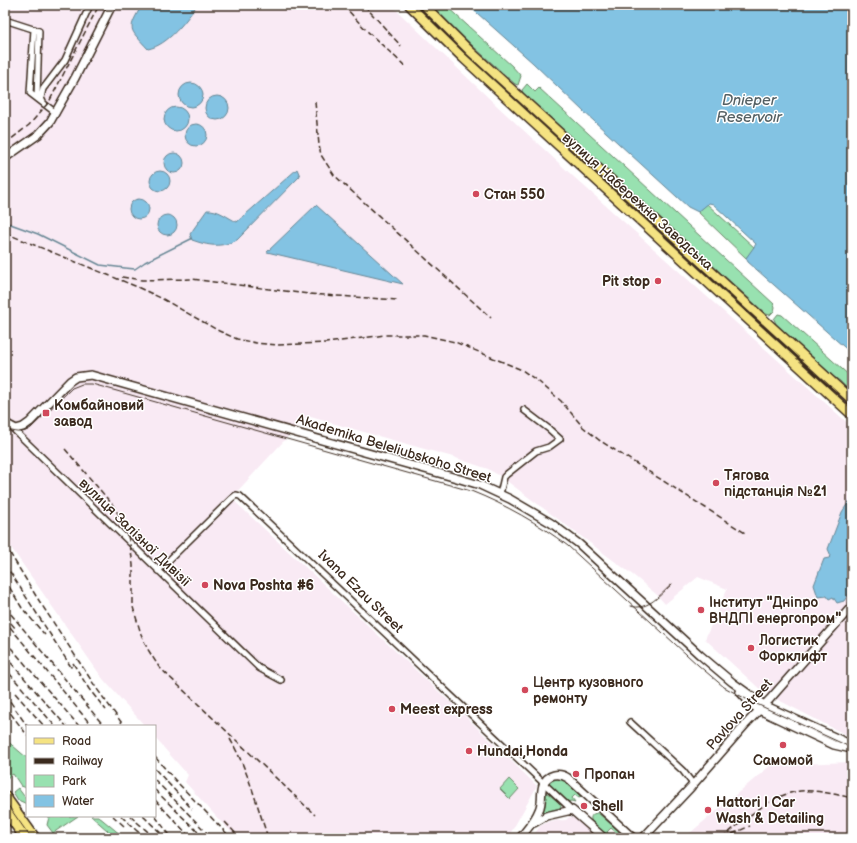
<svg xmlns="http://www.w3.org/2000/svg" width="857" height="843" font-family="'Balsamiq Sans',sans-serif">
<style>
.built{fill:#f9eaf4}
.green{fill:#98e1b0;stroke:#6a8667}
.water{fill:#83c3e3;stroke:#668694}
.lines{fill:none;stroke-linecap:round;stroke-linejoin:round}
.stream{stroke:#668694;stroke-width:1.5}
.street-casing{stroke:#3b2a1e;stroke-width:8}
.secondary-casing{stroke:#3b2a1e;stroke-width:10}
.primary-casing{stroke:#3b2a1e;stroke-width:11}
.highway-casing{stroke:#3b2a1e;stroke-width:12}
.street{stroke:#fff;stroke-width:5}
.secondary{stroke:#fff;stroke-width:7}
.primary{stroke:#f5e382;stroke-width:8}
.highway{stroke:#f5e382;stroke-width:9}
.tram{stroke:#3b2a1e;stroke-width:1}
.rail{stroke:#3b2a1e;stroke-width:1.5;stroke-dasharray:6 3;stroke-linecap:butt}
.poi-dot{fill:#d1495b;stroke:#fff;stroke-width:1.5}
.labels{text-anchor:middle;stroke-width:3;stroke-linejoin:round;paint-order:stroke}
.poi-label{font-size:14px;font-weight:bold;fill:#3b2a1e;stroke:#fff;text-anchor:start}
.street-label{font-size:14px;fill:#3b2a1e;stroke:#fff}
.water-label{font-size:15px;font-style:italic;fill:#546063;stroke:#fff}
</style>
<rect width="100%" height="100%" fill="#fff"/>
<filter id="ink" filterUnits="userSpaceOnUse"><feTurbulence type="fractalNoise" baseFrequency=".025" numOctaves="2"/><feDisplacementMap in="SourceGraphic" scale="8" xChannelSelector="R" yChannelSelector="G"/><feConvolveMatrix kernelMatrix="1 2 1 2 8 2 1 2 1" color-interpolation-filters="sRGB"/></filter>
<g filter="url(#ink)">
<!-- built -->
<path class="built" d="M 5,5 L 391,5 L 494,103 L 575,178 L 852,427 L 852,738 L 763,692 L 705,639 L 727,589 L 698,577 L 665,604 L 656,594 L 633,575 L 500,476 L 488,469 L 453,457 L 307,416 L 231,498 L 465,716 L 537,786 L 513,829 L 507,838 L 238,838 L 222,823 L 185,782 L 188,775 L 155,738 L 155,726 L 145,726 L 103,679 L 5,539 Z
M 852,762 L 852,838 L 684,838 L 771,765 Z
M 569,817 L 576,818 L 598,838 L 532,838 L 540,826 L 550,821 L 566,820 Z"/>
<!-- green -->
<path class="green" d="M 431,5 L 445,5 L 512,66 L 521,76 L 518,85 L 515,84 L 464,38 Z
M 527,84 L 535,92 L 539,88 L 774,304 L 775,307 L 774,311 L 770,315 L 766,314 L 523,93 L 522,90 Z
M 707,204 L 755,248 L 746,258 L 698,212 Z
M 778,314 L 782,315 L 852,378 L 852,394 L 840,381 L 834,377 L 776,324 L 774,319 Z
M 5,739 L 27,758 L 27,788 L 21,786 L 13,774 L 5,779 Z
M 555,778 L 565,780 L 581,797 L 579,798 L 575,795 L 572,798 L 575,802 L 571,801 L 567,802 L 548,784 Z
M 509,779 L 519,789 L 510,799 L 500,789 Z
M 18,788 L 27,800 L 27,804 L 18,800 L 13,792 Z
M 546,792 L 561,804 L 561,806 L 560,808 L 542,813 L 545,805 Z
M 598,813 L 619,831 L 617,833 L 611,828 L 607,832 L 612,838 L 608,838 L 591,820 C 590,815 594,813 598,813 Z
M 78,816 L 53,833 L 47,825 L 49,817 Z
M 91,816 L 98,816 L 121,835 L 119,838 L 116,838 Z"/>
<!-- water -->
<path class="water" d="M 142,5 L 197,5 C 186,21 168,45 148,49 C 129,28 127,31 142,5 Z
M 468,5 L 852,5 L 852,354 L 748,262 L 746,258 L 756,244 L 713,204 L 709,203 L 698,212 L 688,207 L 583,111 L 533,63 Z
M179 95a12 12 0 1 1 24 0a12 12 0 1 1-24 0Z
M205 108a12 12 0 1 1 24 0a12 12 0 1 1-24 0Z
M164 119a12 12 0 1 1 24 0a12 12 0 1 1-24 0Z
M185 135a11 11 0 1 1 22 0a11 11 0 1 1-22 0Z
M164 163a10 10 0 1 1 20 0a10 10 0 1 1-20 0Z
M 297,169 L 300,176 L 237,240 C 220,248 209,246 192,240 L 190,234 L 207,210 C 218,209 228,218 237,222 Z
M150 181a10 10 0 1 1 20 0a10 10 0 1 1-20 0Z
M129 209a10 10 0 1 1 20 0a10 10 0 1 1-20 0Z
M 316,205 L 403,284 L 267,252 Z
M157 225a10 10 0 1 1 20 0a10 10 0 1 1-20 0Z
M 852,497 L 852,589 L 844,601 L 837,603 L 833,597 L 829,599 L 827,596 L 818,597 L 814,585 L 824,559 L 829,558 L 831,556 L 828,549 L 842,512 Z"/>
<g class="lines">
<!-- stream -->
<path class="stream" d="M 5,222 L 38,234 L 100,265 L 125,268 L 135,269 L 145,262 L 191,239"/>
<defs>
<path id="street" d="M 5,20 L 39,31 L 37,98
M 34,29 L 30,93 L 56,113
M 44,104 L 41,98 L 43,89 L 65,60 L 90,5
M 12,428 L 259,668 L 281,680
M 500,494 L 504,477 L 507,474 L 536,451 L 549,447 L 560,439 L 549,429 L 524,410
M 158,571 L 231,499 L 236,495 L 240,496 L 572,810
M 630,722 L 683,771 L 693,784"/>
<path id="secondary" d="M 5,158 L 38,135 L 50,122 L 75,78 L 112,5
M 5,423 L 16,429 L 23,427 L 30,422 L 70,381 L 76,377 L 91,375 L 460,479 L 480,485 L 510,499 L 551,523 L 579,544 L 700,655 L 732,682 L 764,705 L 852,745
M 740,692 L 751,704 L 759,710 L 834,745 L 847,748 L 852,748
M 534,823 L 546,816 L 572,810 L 604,838
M 520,838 C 527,829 535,821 539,810 C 543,802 540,794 543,785 C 547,774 559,772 568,778 L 633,838
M 643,838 L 691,787 L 746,724 L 770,699 L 852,606"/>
<path id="primary" d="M 409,5 L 463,58 L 852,415
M 424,5 L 470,51 L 852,400"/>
<path id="highway" d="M 5,796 L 35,838
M 5,810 L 25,838"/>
</defs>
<!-- street casing -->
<use href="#street" class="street-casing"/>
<!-- secondary casing -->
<use href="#secondary" class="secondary-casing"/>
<!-- primary casing -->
<use href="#primary" class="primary-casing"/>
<!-- highway casing -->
<use href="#highway" class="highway-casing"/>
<!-- street -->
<use href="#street" class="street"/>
<!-- secondary -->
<use href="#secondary" class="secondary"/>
<!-- primary -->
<use href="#primary" class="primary"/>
<!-- highway -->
<use href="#highway" class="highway"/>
<!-- tram -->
<path class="tram" d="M 5,428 C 14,433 23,434 31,428 L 72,388 L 82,384 L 92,384 L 471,491 C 506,505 538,523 568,546 L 698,665 L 724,687 L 748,700 L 852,748
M 631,606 C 647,612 662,593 672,584
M 5,801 L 31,838"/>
<!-- rail -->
<path class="rail" d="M 343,5 L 367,31 L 405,66
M 364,5 L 401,46
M 315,102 L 319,145 L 321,155 L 334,175 L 491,318
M 5,144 L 29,125 L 49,102 L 99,5
M 5,233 L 135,286 L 161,298 L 219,331 L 237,339 L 256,343 L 277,345 L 326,343 L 385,335 L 424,335 L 455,342 L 522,370 L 539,382 L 561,401 L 583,427 L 599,440 L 745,533
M 122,277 L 142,280 L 191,279 L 308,294 L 398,300
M 65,449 L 112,504 L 125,525 L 130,544 L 133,565 L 133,607 L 141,634 L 147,648 L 159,667 L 315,815
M 5,545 L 36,596 L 97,689 L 124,726
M 5,564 L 73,670
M 5,580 L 22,608 L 45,635
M 5,607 L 104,726
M 5,616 L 16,629
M 10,627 L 92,726
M 5,641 L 79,726
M 5,656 L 66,726
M 73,663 L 89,689 L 106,710
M 9,673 L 55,726
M 15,693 L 44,726
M 5,694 L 27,726
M 5,706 L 27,735
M 230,739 C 248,770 257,805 268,838
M 155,757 L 175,780 L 231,838
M 155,769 L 192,809
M 155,780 L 212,838
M 155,790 L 200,834
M 155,800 L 191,838
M 113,816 L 124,826
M 121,816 L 137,831 L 148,838
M 130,816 L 155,838
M 143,816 L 166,838
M 155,816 L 172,838
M 225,822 L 240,838
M 732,834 L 750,826
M 722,838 C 743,821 772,794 800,791 C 817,790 835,794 852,798
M 757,838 L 783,834"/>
</g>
</g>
<!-- markers -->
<g class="poi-dot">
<circle cx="476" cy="194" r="4"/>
<circle cx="658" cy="281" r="4"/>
<rect x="42" y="409" width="8" height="8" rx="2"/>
<circle cx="716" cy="483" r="4"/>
<circle cx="205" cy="585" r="4"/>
<circle cx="701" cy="610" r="4"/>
<circle cx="751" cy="648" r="4"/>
<circle cx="525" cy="690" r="4"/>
<circle cx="392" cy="709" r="4"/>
<circle cx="783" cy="745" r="4"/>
<circle cx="469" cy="751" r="4"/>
<circle cx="576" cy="774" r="4"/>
<circle cx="584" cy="806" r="4"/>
<circle cx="708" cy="810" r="4"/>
</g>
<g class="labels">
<!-- poi labels -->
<g class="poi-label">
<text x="484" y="199">Стан 550</text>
<text x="650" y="286" text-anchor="end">Pit stop</text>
<text x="54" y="410">Комбайновий<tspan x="54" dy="16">завод</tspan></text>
<text x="724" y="480">Тягова<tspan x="724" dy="16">пiдстанцiя №21</tspan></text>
<text x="213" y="590">Nova Poshta #6</text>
<text x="709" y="607">Інститут "Дніпро<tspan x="709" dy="16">ВНДПІ енергопром"</tspan></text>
<text x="759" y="645">Логистик<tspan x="759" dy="16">Форклифт</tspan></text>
<text x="533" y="687">Центр кузовного<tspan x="533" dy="16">ремонту</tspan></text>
<text x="400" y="714">Meest express</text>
<text x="477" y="756">Hundai,Honda</text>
<text x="783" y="765" text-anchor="middle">Самомой</text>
<text x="584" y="779">Пропан</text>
<text x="716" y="807">Hattori | Car<tspan x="716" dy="16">Wash &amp; Detailing</tspan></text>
<text x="592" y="811">Shell</text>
</g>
<!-- street labels -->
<g class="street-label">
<text transform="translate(638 201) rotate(42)" y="5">вулиця Набережна Заводська</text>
<text transform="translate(394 448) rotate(17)" y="5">Akademika Beleliubskoho Street</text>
<text transform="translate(135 532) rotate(44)" y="5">вулиця Залізної Дивізії</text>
<text transform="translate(361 591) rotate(44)" y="5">Ivana Ezau Street</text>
<text transform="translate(739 714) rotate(-48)" y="5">Pavlova Street</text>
</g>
<!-- water labels -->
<g class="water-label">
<text x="749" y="105">Dnieper<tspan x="749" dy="17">Reservoir</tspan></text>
</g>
</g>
<!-- margin -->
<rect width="857" height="843" fill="none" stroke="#fff" stroke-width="20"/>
<rect x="10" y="10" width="837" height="823" fill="none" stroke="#3b2a1e" stroke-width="1.5" filter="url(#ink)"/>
<!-- legend -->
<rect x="26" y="725" width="130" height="92" fill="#ffffff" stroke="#b1aaa5"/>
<rect x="34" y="738" width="20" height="6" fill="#f5e382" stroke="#b1aaa5"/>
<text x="62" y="745" font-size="12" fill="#3b2a1e">Road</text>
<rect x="34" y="758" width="20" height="6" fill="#3b2a1e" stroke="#b1aaa5"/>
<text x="62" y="765" font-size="12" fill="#3b2a1e">Railway</text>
<rect x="34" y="775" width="20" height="12" fill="#98e1b0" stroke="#b1aaa5"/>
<text x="62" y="785" font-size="12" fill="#3b2a1e">Park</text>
<rect x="34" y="795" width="20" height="12" fill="#83c3e3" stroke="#b1aaa5"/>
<text x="62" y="805" font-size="12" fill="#3b2a1e">Water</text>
</svg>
